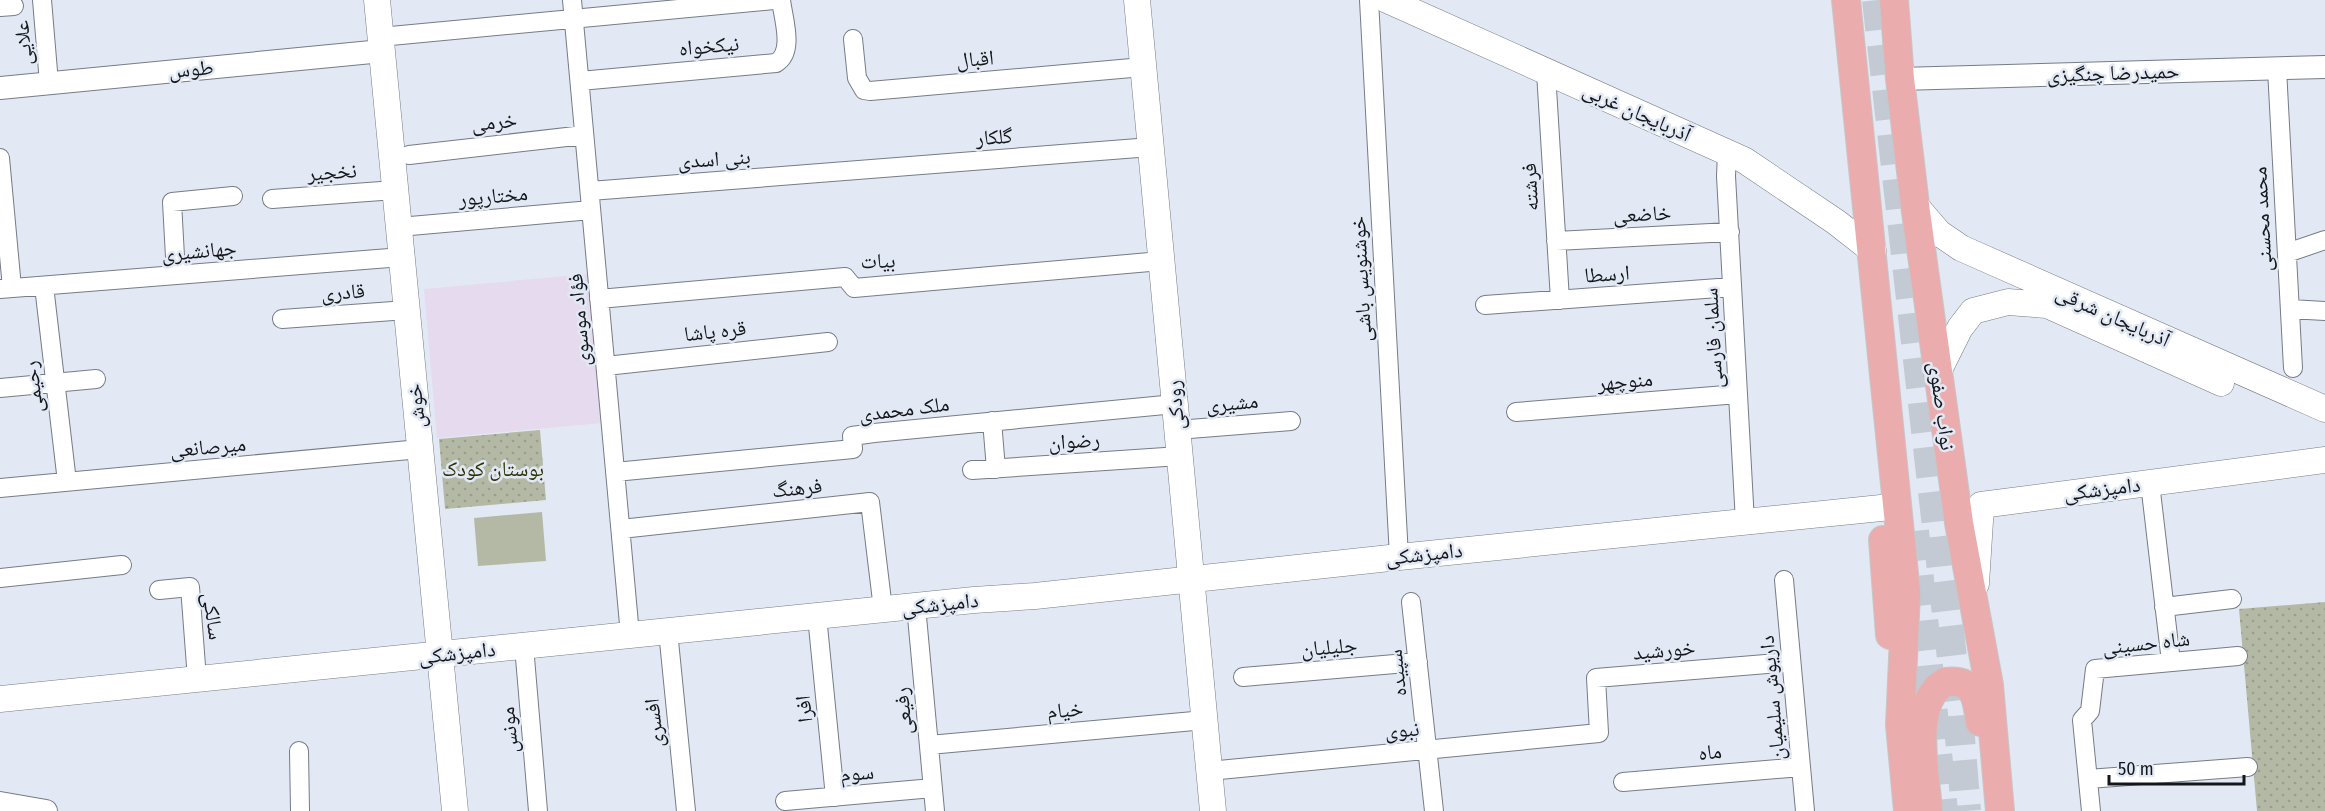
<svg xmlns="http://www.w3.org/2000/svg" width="2325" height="811" font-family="'Fira Sans Condensed','Noto Naskh Arabic',sans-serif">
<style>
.medical{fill:#e5daee}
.park{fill:url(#park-dots)}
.pitch{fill:#b4b9a5}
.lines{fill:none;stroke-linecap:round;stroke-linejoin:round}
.trunk-tunnel{stroke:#c3cad3;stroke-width:30;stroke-dasharray:30 15;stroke-linecap:butt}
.minor-casing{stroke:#767c86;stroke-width:20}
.tertiary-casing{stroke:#767c86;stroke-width:24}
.secondary-casing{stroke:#767c86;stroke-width:27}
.primary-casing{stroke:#c7c7c8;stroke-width:30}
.minor{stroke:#fff;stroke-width:18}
.tertiary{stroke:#fff;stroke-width:22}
.secondary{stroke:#fff;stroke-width:26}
.primary{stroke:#ebacad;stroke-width:28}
.labels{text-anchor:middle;stroke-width:5;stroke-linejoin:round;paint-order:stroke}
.street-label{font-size:21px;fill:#14171a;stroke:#e2e9f4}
.park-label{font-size:21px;fill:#2a3200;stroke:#e2e9f4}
</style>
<defs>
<pattern id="park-dots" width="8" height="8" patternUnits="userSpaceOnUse" patternTransform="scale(1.5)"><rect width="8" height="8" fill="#b4b9a5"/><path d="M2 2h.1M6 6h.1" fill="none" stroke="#9a9e8d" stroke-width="1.8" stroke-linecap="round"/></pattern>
</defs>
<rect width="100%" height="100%" fill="#e2e9f4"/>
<!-- medical -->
<path class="medical" d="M 588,274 L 602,423 L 437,438 L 424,289 Z"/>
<!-- park -->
<path class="park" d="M 540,430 L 546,500 L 445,509 L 439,439 Z
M 2325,602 L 2325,811 L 2257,811 L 2239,609 Z"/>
<!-- pitch -->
<path class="pitch" d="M 542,512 L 546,561 L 478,566 L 474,518 Z"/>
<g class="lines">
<!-- trunk-tunnel -->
<path class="trunk-tunnel" d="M 1877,0 L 1957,702 L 1966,811
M 1914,531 L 1943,811"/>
<defs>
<path id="minor" d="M 42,0 L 49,83
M 572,0 L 630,635
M 1369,0 L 1399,557
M 0,7 L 14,6
M 380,37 L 774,0
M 853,39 L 857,78 L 864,90 L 870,91 L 1143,67
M 2277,69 L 2293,368
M 1546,72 L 1560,300
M 580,81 L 776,63 C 795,52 783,18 781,0
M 1727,153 L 1726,176 L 1745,522
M 409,155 L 584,135
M 0,158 L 12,288
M 590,191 L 1151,147
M 272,199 L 395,190
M 399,227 L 591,210
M 1556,241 L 1730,232
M 2287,253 L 2325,240
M 176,275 L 172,202 L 233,196
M 44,286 L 67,482
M 0,289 L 402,257
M 599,299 L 845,277 L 854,288 L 1161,261
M 1485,305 L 1732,287
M 2290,309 L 2325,311
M 282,319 L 407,310
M 606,366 L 828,342
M 0,388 L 96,379
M 1516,412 L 1738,394
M 992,421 L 996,469
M 1177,430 L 1291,421
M 972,470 L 1180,456
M 615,472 L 853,449 L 852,436 L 874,433 L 1175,404
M 2150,483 L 2171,662
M 0,488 L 420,449
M 621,529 L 870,502 L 883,609
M 0,578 L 122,565
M 1784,580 L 1805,811
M 159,590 L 190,587 L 197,679
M 1411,602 L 1434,811
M 916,606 L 935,811
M 2164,607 L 2232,599
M 817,616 L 835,797
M 668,631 L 686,811
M 524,646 L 538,811
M 1243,677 L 1418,662
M 929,745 L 1205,720
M 299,751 L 300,811
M 1209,771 L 1599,733 L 1596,678 L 1791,662
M 2088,779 L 2248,767
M 1623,782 L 1801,767
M 785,801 L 933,788
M 2091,811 L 2082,720 L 2090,711 L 2095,669 L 2238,656"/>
<path id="tertiary" d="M 1900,79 L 2325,67
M 0,88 L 382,51
M 0,803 L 46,811"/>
<path id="secondary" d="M 377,0 L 455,811
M 1137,0 L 1213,811
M 1387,0 L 1744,160 L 1836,222 L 1873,251
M 1915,205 L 1939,233 L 1961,248 L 2325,409
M 1937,374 L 1960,328 L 1973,311 L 2008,302 L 2047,305 L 2221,383
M 1976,584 L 1981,505 L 2325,460
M 0,699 L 974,600 L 1035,596 L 1399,557 L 1881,508"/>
<path id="primary" d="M 1846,0 L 1906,593 L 1900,725 L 1908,811
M 1894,0 L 1900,79 L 1915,205 L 1959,523 L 1989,685 L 2000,811
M 1883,540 L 1890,635
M 1928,811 C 1926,776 1909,702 1945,682 C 1975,678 1977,699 1980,722"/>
</defs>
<!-- minor casing -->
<use href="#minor" class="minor-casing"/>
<!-- tertiary casing -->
<use href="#tertiary" class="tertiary-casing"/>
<!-- secondary casing -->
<use href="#secondary" class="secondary-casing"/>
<!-- primary casing -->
<use href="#primary" class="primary-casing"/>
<!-- minor -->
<use href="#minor" class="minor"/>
<!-- tertiary -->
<use href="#tertiary" class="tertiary"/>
<!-- secondary -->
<use href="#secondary" class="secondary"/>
<!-- primary -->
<use href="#primary" class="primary"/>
</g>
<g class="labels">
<!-- street labels -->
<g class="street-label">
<text transform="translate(23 43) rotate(-95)" y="7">علایی</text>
<text transform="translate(709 46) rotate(-5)" y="7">نیکخواه</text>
<text transform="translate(975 59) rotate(-5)" y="7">اقبال</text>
<text transform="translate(191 69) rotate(-5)" y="7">طوس</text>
<text transform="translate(2113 73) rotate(-2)" y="7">حمیدرضا چنگیزی</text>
<text transform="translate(1637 112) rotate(24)" y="7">آذربایجان غربی</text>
<text transform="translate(494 122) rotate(-6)" y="7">خرمی</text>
<text transform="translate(994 137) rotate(-4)" y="7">گلکار</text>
<text transform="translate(714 159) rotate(-4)" y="7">بنی اسدی</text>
<text transform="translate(332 172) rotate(-4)" y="7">نخجیر</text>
<text transform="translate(1530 187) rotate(-93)" y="7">فرشته</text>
<text transform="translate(493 196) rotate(-5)" y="7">مختارپور</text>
<text transform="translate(1642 214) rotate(-3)" y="7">خاضعی</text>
<text transform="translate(2262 219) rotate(-93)" y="7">محمد محسنی</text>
<text transform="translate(199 251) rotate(-5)" y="7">جهانشیری</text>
<text transform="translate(878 261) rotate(-2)" y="7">بیات</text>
<text transform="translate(1607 274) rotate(-4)" y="7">ارسطا</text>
<text transform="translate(1361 279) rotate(-93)" y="7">خوشنویس باشی</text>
<text transform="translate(343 292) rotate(-4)" y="7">قادری</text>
<text transform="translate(2113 316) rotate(24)" y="7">آذربایجان شرقی</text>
<text transform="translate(579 320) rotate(-95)" y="7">فؤاد موسوی</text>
<text transform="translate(715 331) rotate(-6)" y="7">قره پاشا</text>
<text transform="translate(1713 338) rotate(-93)" y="7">سلمان فارسی</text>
<text transform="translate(1625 381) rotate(-5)" y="7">منوچهر</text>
<text transform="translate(33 387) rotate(-97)" y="7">رحیمی</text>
<text transform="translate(1232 403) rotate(-5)" y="7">مشیری</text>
<text transform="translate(1175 405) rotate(-95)" y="7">رودکی</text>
<text transform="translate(416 406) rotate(-96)" y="7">خوش</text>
<text transform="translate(1942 406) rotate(82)" y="7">نواب صفوی</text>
<text transform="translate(904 409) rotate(-7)" y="7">ملک محمدی</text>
<text transform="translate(1074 441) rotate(-4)" y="7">رضوان</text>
<text transform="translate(208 447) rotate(-5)" y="7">میرصانعی</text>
<text transform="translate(797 488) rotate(-6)" y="7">فرهنگ</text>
<text transform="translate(2102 489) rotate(-7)" y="7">دامپزشکی</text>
<text transform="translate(1424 554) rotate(-6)" y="7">دامپزشکی</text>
<text transform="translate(940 604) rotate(-6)" y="7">دامپزشکی</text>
<text transform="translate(213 616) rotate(82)" y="7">سالکی</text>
<text transform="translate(2146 643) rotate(-6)" y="7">شاه حسینی</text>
<text transform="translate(1329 647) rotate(-5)" y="7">جلیلیان</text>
<text transform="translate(1664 650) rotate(-5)" y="7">خورشید</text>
<text transform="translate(457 653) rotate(-6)" y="7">دامپزشکی</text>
<text transform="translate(1397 673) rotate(-96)" y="7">سپیده</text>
<text transform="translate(1772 698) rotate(-95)" y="7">داریوش سلیمیان</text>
<text transform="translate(804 709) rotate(-96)" y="7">افرا</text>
<text transform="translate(1065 710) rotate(-5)" y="7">خیام</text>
<text transform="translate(903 711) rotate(-95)" y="7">رفیعی</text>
<text transform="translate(654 723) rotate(-96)" y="7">افسری</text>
<text transform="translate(509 730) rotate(-95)" y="7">مونس</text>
<text transform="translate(1402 730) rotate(-5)" y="7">نبوی</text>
<text transform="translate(1710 752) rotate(-5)" y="7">ماه</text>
<text transform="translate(857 773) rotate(-5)" y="7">سوم</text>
</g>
<!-- park labels -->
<g class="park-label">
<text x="493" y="476">بوستان کودک</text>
</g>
</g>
<!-- scale -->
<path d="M2109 775v9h135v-9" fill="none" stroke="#14171a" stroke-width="3"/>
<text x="2118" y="775" font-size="18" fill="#14171a" stroke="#e2e9f4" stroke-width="4.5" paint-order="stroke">50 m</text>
</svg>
